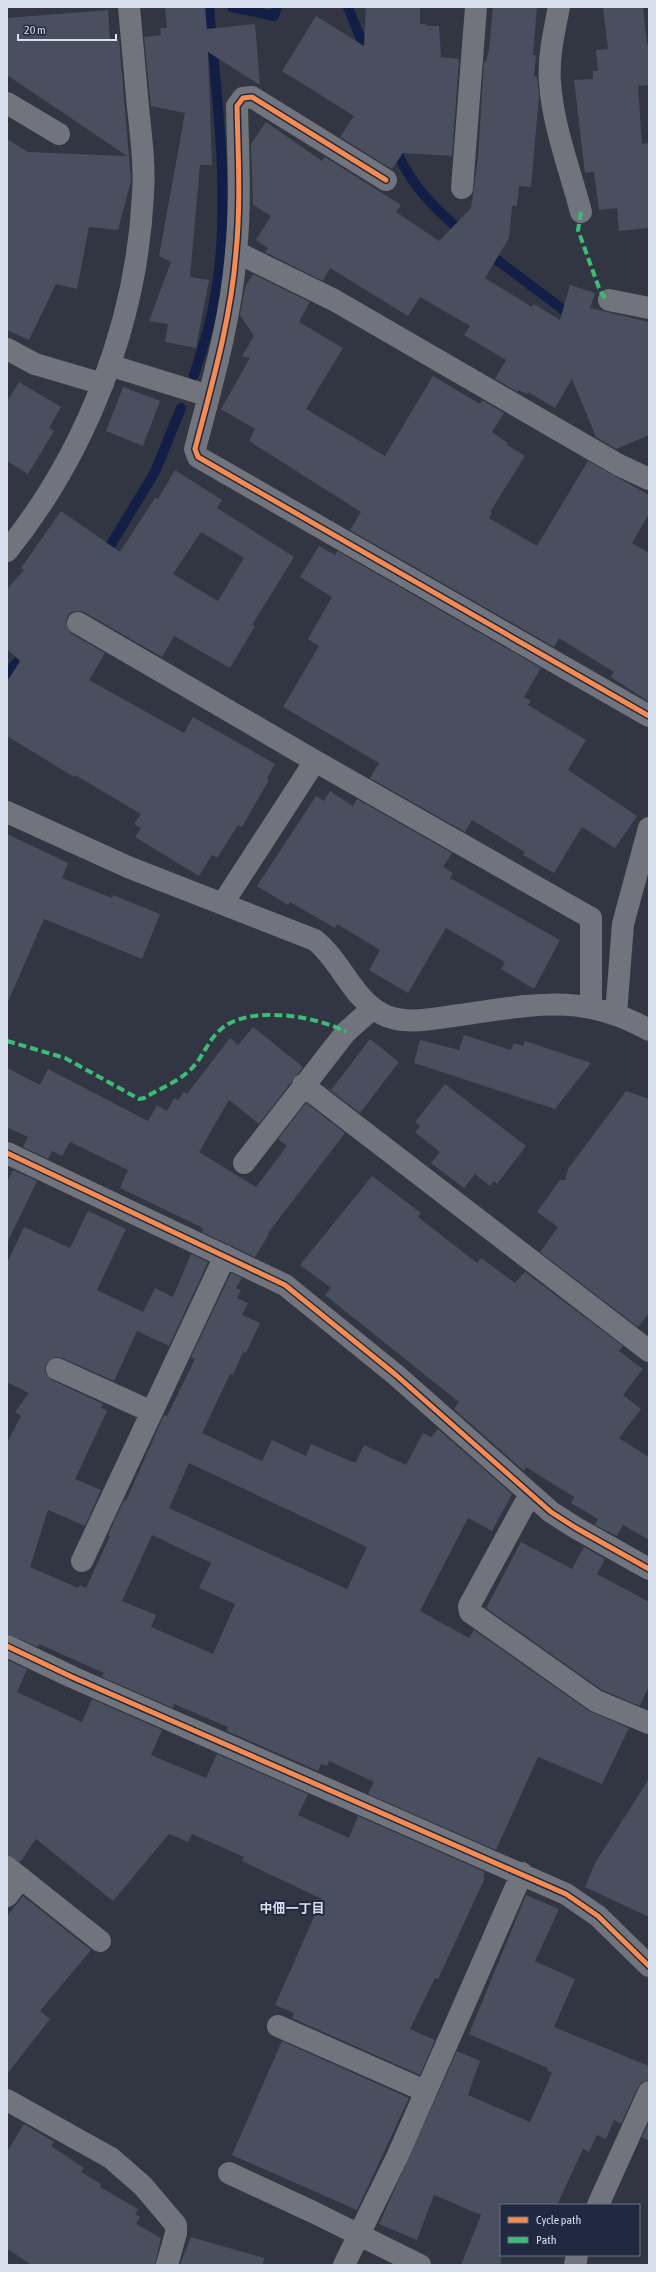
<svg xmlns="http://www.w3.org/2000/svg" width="656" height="2272" font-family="'Asap Condensed','Noto Sans JP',sans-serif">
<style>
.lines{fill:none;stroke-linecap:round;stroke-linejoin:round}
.stream{stroke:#131e46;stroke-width:10}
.building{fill:#494f5e;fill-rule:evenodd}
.minor{stroke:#71747d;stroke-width:22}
.quiet{stroke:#3abd76;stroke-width:4;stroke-dasharray:8 4;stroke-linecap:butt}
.cycleway-casing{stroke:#20293f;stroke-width:8}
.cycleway{stroke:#f68b52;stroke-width:5}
.labels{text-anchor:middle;stroke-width:4;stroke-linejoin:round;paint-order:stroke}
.neighbourhood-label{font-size:13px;font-weight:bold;fill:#d8dfed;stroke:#20293f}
</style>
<rect width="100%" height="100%" fill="#313642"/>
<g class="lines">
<!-- stream -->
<path class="stream" d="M 232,7 L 274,16 L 277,7
M 348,7 L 368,57
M 395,147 C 408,182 435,210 464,233
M 485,251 L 573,317
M 194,375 C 201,353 209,330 213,308 C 233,209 217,106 209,7
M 104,556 L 155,472 L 181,408
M 7,673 L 28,651"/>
</g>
<!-- building -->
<path class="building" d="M 165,7 L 205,7 L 207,29 L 255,24 L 260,85 L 208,52 L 212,165 L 200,165 L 190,277 L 209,280 L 196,348 L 165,342 L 168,324 L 149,321 L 171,262 L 159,256 L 185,113 L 151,106 L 151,108 L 144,37 L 161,35 L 160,28 L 167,28 Z
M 366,7 L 420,7 L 420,24 L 426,24 L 426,26 L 439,26 L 441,57 L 459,59 L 452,156 L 403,153 L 392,169 L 340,137 L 354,116 L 282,71 L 316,16 L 364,46 Z
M 493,7 L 537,7 L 533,55 L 536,55 L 534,76 L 537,77 L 539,96 L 531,187 L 519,186 L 517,206 L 512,206 L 509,238 L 485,278 L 532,307 L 534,304 L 560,320 L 570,285 L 595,293 L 590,308 L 649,322 L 649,435 L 616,449 L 596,437 L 572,379 L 555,408 L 528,392 L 527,394 L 519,390 L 518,392 L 495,379 L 506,360 L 464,335 L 470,326 L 420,297 L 408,316 L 330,268 L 323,281 L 265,252 L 268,248 L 256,240 L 271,216 L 253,205 L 251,144 L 266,122 L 322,161 L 325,157 L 401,205 L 396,212 L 439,241 L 471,208 L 478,158 L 484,62 L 486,62 L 489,50 Z
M 603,7 L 643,7 L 647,45 L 649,45 L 649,85 L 638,86 L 642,144 L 649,143 L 649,228 L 619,231 L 617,208 L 599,210 L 594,172 L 585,173 L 574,80 L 593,79 L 593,71 L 598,71 L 596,50 L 608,49 Z
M 108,10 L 110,40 L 119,39 L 131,181 L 118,230 L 89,227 L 77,289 L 56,284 L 29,340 L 7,330 L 7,139 L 28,152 L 127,156 L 7,75 L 7,18 Z
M 253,274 L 310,302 L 299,322 L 343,348 L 306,409 L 385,456 L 433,376 L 480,404 L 482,400 L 504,413 L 492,432 L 508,443 L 507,445 L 525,456 L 490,512 L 492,513 L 489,518 L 537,546 L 588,461 L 649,495 L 649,514 L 632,543 L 649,553 L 649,702 L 611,677 L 614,672 L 559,638 L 554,647 L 350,530 L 361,512 L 249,441 L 255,429 L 221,409 L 250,358 L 242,356 L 254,336 L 240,315 L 245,287 Z
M 19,382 L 61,407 L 49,428 L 54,431 L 28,474 L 7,461 L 7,402 Z
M 123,387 L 160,401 L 143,446 L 106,431 Z
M 175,470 L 222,500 L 217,508 L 294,557 L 252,625 L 255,626 L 230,668 L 174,636 L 162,657 L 84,612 L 78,611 L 71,612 L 67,617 L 66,623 L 72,634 L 105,653 L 89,680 L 184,733 L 193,717 L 275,764 L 267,778 L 269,780 L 242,827 L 238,825 L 217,858 L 212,855 L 199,876 L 135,837 L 141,828 L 134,824 L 141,814 L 75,775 L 74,777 L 7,736 L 7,682 L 20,661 L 7,649 L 7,589 L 24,570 L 21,568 L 61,511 L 120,552 L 155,498 L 158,499 ZM 201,532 L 244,558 L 218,601 L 173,574 Z
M 319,546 L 335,555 L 337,551 L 541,668 L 524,697 L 531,701 L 528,705 L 586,740 L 568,770 L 637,816 L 615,848 L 582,827 L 554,873 L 523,855 L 525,852 L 472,820 L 465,832 L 370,778 L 379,763 L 283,707 L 319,646 L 308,639 L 332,597 L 300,577 Z
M 330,791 L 353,806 L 357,799 L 452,853 L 443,867 L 453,873 L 450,878 L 560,940 L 534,989 L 501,969 L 505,962 L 446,928 L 408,993 L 369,970 L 380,950 L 337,924 L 335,928 L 290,902 L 288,905 L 257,886 L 316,796 L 324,801 Z
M 7,834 L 68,863 L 62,878 L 112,898 L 113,895 L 160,914 L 142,959 L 44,919 L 7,1004 Z
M 253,1027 L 303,1067 L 259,1124 L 229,1100 L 199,1152 L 256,1187 L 287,1146 L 278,1139 L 306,1103 L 345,1133 L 268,1233 L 269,1234 L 255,1257 L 202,1232 L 203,1228 L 120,1188 L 128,1170 L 70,1142 L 62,1156 L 52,1151 L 48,1159 L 23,1147 L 28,1137 L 7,1127 L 7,1068 L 40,1085 L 48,1069 L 148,1121 L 157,1105 L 167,1111 L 174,1098 L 178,1100 L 184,1092 L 187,1094 L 230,1038 L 238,1045 Z
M 464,1035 L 511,1050 L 514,1043 L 523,1046 L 525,1041 L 591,1063 L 555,1109 L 414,1063 L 420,1040 L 459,1050 Z
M 370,1039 L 399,1062 L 360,1113 L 322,1084 L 331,1090 Z
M 445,1084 L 526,1146 L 497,1184 L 494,1181 L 490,1186 L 475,1174 L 464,1188 L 431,1163 L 440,1152 L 415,1132 L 420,1126 L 415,1122 Z
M 626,1091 L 649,1099 L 649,1313 L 638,1327 L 540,1252 L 558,1227 L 537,1212 L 560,1180 L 565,1180 L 568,1169 Z
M 13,1170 L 37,1181 L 7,1243 L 7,1182 Z
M 372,1176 L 421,1213 L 418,1217 L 477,1263 L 481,1258 L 515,1283 L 525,1272 L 623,1346 L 619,1351 L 643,1369 L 623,1395 L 641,1409 L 619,1438 L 649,1457 L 649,1540 L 623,1525 L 617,1536 L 595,1525 L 598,1519 L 571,1503 L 574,1497 L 526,1467 L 524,1471 L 454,1409 L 459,1402 L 325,1295 L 331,1288 L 300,1265 Z
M 88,1211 L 126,1229 L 97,1290 L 143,1312 L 155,1288 L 173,1297 L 191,1254 L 208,1262 L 169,1346 L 137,1331 L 114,1381 L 62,1358 L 55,1357 L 46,1364 L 45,1371 L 52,1380 L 103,1404 L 101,1408 L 107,1411 L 75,1479 L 101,1490 L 85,1526 L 48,1510 L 30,1567 L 78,1588 L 80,1585 L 86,1588 L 110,1536 L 108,1535 L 124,1500 L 126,1501 L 164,1415 L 167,1416 L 195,1359 L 191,1357 L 231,1273 L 242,1278 L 236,1288 L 241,1290 L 237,1298 L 248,1303 L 242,1315 L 260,1323 L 246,1353 L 243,1352 L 233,1375 L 230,1374 L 202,1433 L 262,1461 L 272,1440 L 306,1456 L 311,1444 L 353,1462 L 356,1462 L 364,1445 L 406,1465 L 423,1433 L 431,1437 L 438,1429 L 512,1494 L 492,1531 L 468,1518 L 420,1611 L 469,1638 L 474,1630 L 589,1711 L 629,1728 L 602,1784 L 538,1757 L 496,1850 L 368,1794 L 374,1782 L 329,1761 L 327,1766 L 321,1764 L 318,1771 L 227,1731 L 228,1727 L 174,1704 L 173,1708 L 102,1677 L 104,1673 L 39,1644 L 38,1647 L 7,1634 L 7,1443 L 21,1416 L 15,1412 L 29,1393 L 7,1382 L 7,1263 L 24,1227 L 70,1248 ZM 189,1463 L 367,1547 L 347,1589 L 169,1508 ZM 152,1535 L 211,1563 L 199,1588 L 235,1604 L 213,1654 L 151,1627 L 156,1615 L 122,1601 Z
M 521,1542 L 572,1569 L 584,1547 L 605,1559 L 597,1574 L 649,1602 L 649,1686 L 640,1706 L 602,1690 L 486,1608 Z
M 7,1660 L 27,1669 L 17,1692 L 82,1722 L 92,1699 L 162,1730 L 151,1755 L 206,1778 L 217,1754 L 308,1794 L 298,1815 L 349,1838 L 358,1816 L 485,1872 L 483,1877 L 485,1878 L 438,1979 L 435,1978 L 410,2029 L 435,2040 L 420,2075 L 292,2018 L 294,2013 L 275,2005 L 322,1899 L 242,1861 L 244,1857 L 192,1834 L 188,1842 L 169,1834 L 113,1901 L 36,1839 L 20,1862 L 7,1855 Z
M 649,1779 L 649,1917 L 585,1887 L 595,1863 Z
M 526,1895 L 559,1909 L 535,1961 L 575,1979 L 554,2027 L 649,2066 L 649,2080 L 642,2082 L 638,2087 L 621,2124 L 614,2120 L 606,2139 L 597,2135 L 589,2152 L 583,2149 L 557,2205 L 501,2205 L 501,2265 L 461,2265 L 481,2215 L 434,2195 L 417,2240 L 379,2224 L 457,2051 L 480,2061 L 468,2095 L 530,2122 L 552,2073 L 547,2070 L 548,2068 L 469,2034 Z
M 23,1896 L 91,1950 L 40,2011 L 50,2019 L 7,2074 L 7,1916 Z
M 282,2041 L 409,2098 L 357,2210 L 232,2155 Z
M 649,2122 L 649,2141 L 642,2137 Z
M 24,2124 L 54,2142 L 51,2146 L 84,2168 L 81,2172 L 101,2184 L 100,2187 L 138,2209 L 135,2214 L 140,2217 L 136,2224 L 161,2238 L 155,2265 L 32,2265 L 7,2249 L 7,2152 Z
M 191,2237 L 264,2258 L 263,2265 L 180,2265 Z"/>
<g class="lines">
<!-- minor -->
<path class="minor" d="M 559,7 C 554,32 548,58 550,83 C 553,126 570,170 581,212
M 7,103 L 59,134
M 386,180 L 252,97 L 243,98 L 237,106 C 238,154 241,203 236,252 C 231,319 212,384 195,449 L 198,457 L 649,716
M 462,188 L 476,7
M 236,252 L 334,300 L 619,465 L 649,479
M 609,300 L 649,308
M 7,349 L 35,364 L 103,384
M 109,365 L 209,396
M 7,551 C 87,452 137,322 143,194 C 145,165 141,136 138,107 C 135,73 132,40 129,7
M 78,623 L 315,761 L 591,918 L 591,1006
M 7,812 L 128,867 L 315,940 C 341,961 352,998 382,1014 C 404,1026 436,1018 460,1015 C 533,1005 581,992 649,1030
M 223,903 L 315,761
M 616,1014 L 623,924 L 649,828
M 303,1085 L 649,1351
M 7,1153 L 285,1285 L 396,1375 L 551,1512 L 576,1528 L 649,1569
M 244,1163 L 346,1032 L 373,1008
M 57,1369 L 152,1412
M 530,1494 L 469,1606 L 470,1612 L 596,1701 L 649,1723
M 82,1561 L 225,1256
M 7,1646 L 72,1677 L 566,1894 L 598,1916 L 649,1966
M 7,1867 L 100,1941
M 7,1896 L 21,1878
M 278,2026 L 425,2091
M 7,2100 L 111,2158 L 143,2186 L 176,2225 L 176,2233 L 167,2265
M 229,2173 L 313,2212 L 420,2265
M 598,2205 L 649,2092
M 344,2265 L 398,2155 L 522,1873
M 575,2265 L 577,2255"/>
<!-- quiet -->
<path class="quiet" d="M 581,212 L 578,230 L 599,288 L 603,296 L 609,300
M 7,1041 L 65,1058 L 139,1099 L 144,1098 C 159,1089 182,1080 193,1067 C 205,1054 209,1037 225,1026 C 255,1006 316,1016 346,1032"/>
<defs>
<path id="cycleway" d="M 386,180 L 252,97 L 243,98 L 237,106 C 238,154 241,203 236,252 C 231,319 212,384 195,449 L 198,457 L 649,716
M 7,1153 L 285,1285 L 396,1375 L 551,1512 L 576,1528 L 649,1569
M 7,1646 L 72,1677 L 566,1894 L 598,1916 L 649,1966"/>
</defs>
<!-- cycleway casing -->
<use href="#cycleway" class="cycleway-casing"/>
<!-- cycleway -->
<use href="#cycleway" class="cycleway"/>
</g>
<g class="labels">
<!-- neighbourhood labels -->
<g class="neighbourhood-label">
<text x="292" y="1913">中佃一丁目</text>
</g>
</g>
<!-- border -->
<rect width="656" height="2272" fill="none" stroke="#d8dfed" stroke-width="16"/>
<!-- legend -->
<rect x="500" y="2204" width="140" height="52" fill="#20293f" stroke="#6a7285"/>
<rect x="508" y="2217" width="20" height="6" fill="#f68b52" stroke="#6a7285"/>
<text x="536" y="2224" font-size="12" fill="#d8dfed">Cycle path</text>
<rect x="508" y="2237" width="20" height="6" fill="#3abd76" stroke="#6a7285"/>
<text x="536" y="2244" font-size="12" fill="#d8dfed">Path</text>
<!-- scale -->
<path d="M18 34v6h98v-6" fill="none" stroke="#d8dfed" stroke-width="2"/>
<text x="24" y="34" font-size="12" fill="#d8dfed" stroke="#20293f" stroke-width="3" paint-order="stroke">20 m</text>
</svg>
